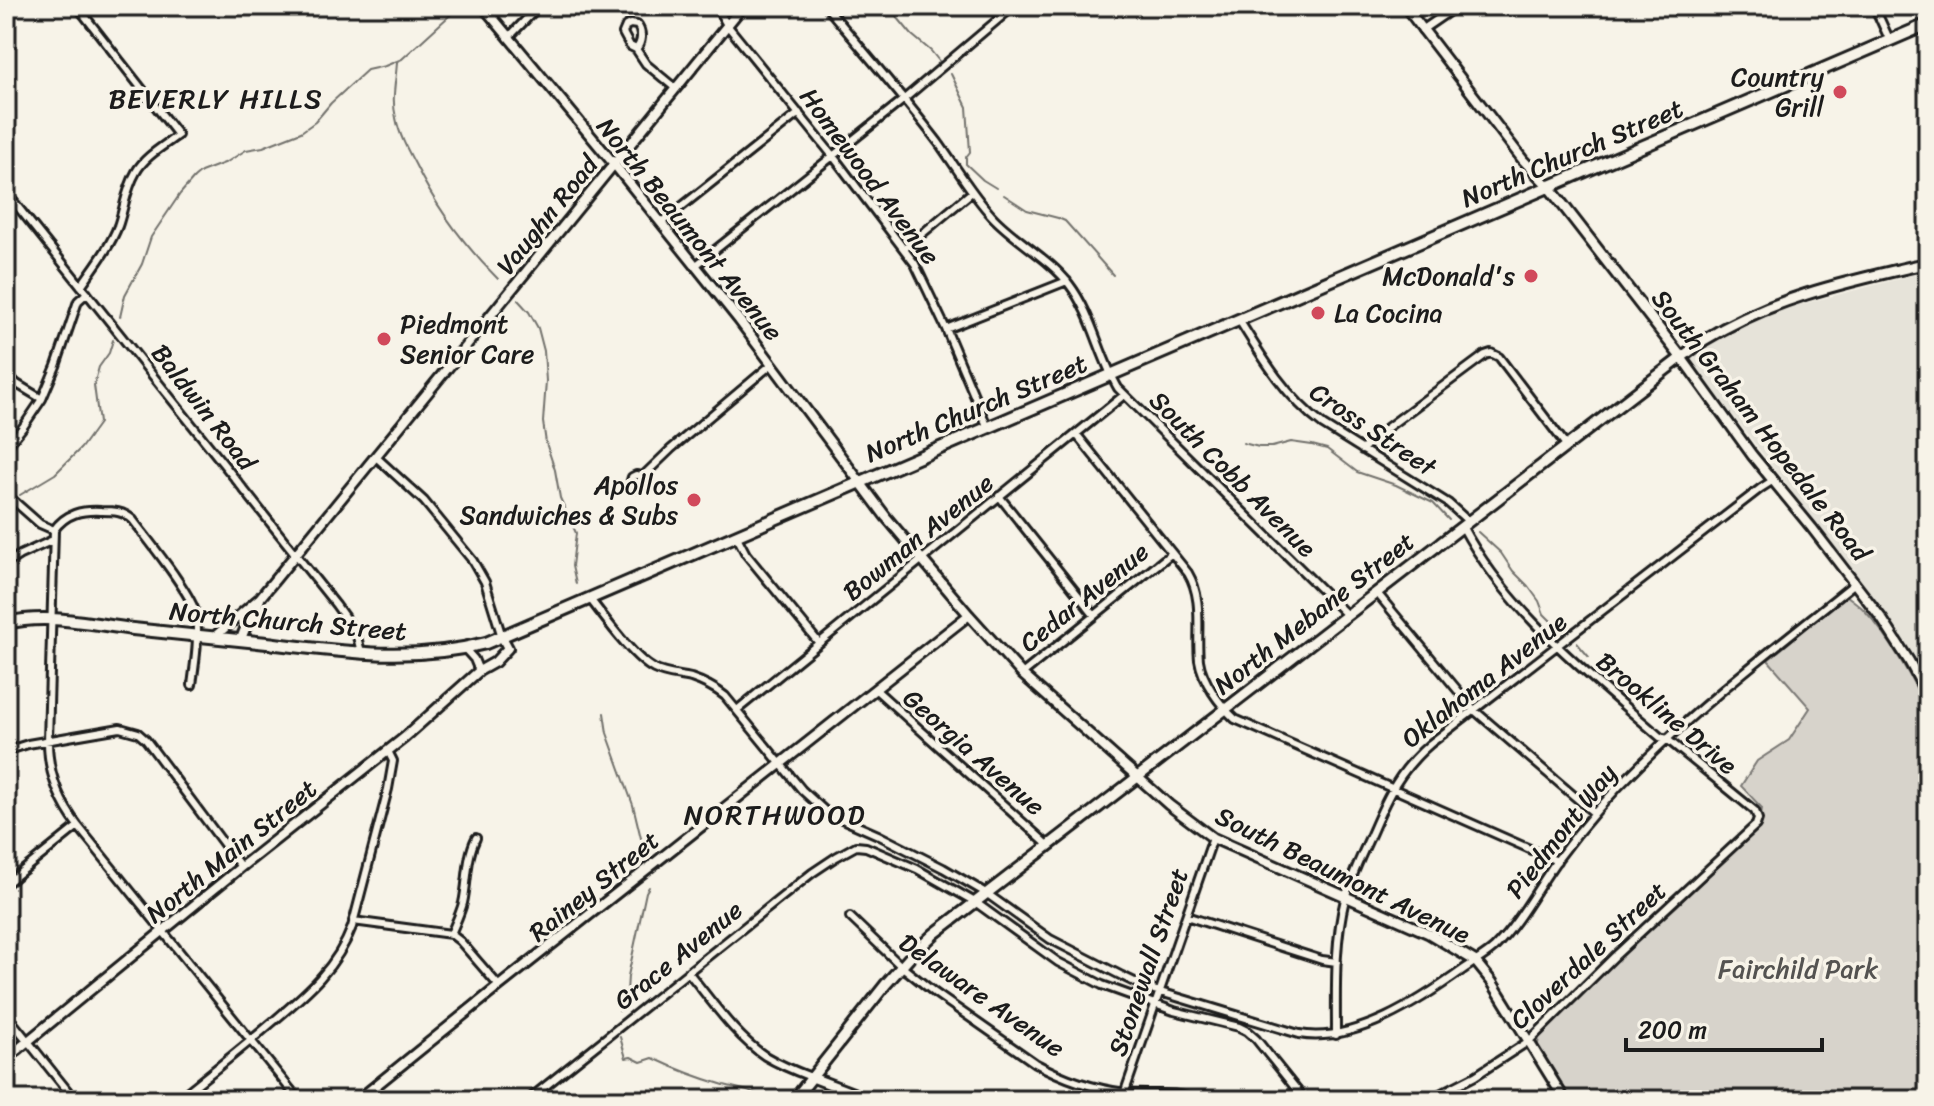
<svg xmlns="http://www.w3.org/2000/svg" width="1934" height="1106" font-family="Sriracha,sans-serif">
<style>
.built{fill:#e6e3d9}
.green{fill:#d7d3cb;stroke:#7a7874;stroke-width:2}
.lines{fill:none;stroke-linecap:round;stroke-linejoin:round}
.stream{stroke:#72716c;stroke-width:2}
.minor-casing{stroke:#1c1c1c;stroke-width:12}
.tertiary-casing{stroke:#1c1c1c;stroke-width:14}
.secondary-casing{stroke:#1c1c1c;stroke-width:15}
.primary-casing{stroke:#1c1c1c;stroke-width:16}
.minor{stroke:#f7f3e8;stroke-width:6}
.tertiary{stroke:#f7f3e8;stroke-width:8}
.secondary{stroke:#f7f3e8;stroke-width:9}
.primary{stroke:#f7f3e8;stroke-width:10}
.poi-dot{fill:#d1495b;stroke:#f7f3e8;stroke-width:3}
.labels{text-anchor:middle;stroke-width:7;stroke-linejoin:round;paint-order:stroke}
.poi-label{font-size:26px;fill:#1c1c1c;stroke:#f7f3e8;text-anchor:end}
.street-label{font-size:26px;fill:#1c1c1c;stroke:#f7f3e8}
.park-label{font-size:26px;fill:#545351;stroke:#f7f3e8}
.neighbourhood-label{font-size:28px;letter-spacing:2px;fill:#1c1c1c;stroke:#f7f3e8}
</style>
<rect width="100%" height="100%" fill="#f7f3e8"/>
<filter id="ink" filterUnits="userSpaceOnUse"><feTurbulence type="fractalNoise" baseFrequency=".0125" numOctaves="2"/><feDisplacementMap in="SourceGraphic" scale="16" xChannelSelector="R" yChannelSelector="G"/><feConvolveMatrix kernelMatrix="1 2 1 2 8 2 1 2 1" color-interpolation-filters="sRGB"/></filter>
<g filter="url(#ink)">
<!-- built -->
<path class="built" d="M 1928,271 L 1928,694 L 1893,623 L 1687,356 L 1771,312 Z"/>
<!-- green -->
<path class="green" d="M 1846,595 C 1852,600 1860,605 1865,611 C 1888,635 1915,682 1928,713 L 1928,1100 L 1569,1100 L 1537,1049 L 1539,1038 L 1613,963 L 1678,905 L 1760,823 L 1762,808 L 1741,786 L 1757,761 L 1789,740 L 1810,708 L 1768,660 Z"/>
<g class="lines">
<!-- stream -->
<path class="stream" d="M 888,6 L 912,35 L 931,51 L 939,61
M 397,62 C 396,81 391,99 396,118 C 399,134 407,149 415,164 C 436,207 464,245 498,279
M 951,74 L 967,107 L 970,152 L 966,157 L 966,164 L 983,180 L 996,188
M 1004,195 L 1027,210 L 1058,218 L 1065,221 L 1113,275
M 518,300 L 529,312 L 538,328 L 544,351 L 546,381 L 543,422 L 546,443 L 555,470 L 560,498 L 576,533 L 572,566 L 576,584
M 120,317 L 125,295 L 142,264 L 151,237 L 180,194 L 194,178 L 201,172 L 227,162 L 246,150 L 263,147 L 301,132 L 315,122 L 331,103 L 367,70 L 385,66 L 402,59 L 460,6
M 1243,443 L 1259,447 L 1272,447 L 1291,442 L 1312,445 L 1327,449 L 1357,472 L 1396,485 L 1433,503 L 1449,520
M 20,495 L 55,474 L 81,448 L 99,423 L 94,385 L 99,367 L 109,353 L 113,340
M 1478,532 L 1501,553 L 1513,571 L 1528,586 L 1539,601 L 1544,614 L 1559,629
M 1577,643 L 1589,657
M 604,713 L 607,733 L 633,805 L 645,855
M 619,1011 L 627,992 L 628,976 L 646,892 L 649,887
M 620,1037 L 626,1058 L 631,1057 L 641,1062 L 653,1058 C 676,1069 700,1078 724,1085 C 741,1089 756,1092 772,1100"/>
<defs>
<path id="minor" d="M 77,6 L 178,135 C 164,146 145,156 136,172 C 126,189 124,209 118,226 C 110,247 94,267 81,286
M 716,6 L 727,25 L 833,156 L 915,264 L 946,329 L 988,428
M 826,6 C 863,51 903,96 938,142 C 956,167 971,193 992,216 C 1014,240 1050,259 1069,284 C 1092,314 1099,355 1118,388 L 1347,615
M 1874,6 L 1890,41
M 630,24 L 637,25 C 643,32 642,43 636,49 L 630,46 L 623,33 L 626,26 Z
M 1422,30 L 1457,6
M 509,37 L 539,6
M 636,49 L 646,64 L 675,88
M 6,192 L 336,605 L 356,633 L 361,652
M 661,223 L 799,113
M 904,249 L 972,192
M 695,266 L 903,100 L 1014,6
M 1239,320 C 1263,359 1286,397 1323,425 L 1448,503 L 1468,521
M 946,329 L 1067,281
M 6,374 L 17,384 L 42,399
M 1077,435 L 1188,573 C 1204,600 1196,630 1199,660 C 1202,681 1220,705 1235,719 L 1557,861
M 6,448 L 23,427 L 42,399 L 56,366 L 78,301 L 87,293
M 1362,450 L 1376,436 L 1485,355 L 1491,353 L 1499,357 L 1566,445
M 376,457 L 424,501 L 473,561 L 485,582 L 502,637
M 643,476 L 645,482 L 644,486 L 639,489 L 632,488 L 630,484 L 632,477 L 636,475 L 643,476 L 671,449 L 772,364
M 6,494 L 40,524 L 54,530
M 999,496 L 1094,615
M 54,530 L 48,741 C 48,772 59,801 78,826 L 299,1100
M 54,530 C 66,513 82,510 101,511 C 114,511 123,511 133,520 C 147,539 193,595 196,615 C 199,638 195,663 192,685
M 736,535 L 746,554 L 819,643
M 6,564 L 20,555 L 53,540
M 1377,593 L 1474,710 L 1594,813
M 590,599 C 605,618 633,658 654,669 C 666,675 679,675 691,678 C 703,682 715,688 725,696 L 802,790 L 826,812 L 878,835 L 943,868 L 986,893 L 1050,939 L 1122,976 L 1147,988 L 1299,1034 C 1355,1044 1421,1000 1464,969 C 1474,962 1485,956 1494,948 C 1520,922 1537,888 1558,859 C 1583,825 1611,793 1642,763 C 1708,698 1783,641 1855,583
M 464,648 L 474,659 L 479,671
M 1022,674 L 1172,553
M 875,689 L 1048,845
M 737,710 L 1124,395
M 6,751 L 28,744 L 120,728 L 138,733 L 146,740 L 241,867
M 856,846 L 866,847 L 917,869 L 975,902 L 1058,962 L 1102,985 L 1174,1011 L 1239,1027 L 1247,1031 L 1256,1039 L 1305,1100
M 6,884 L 78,826
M 1186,916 L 1322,960 L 1337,962
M 850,917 L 901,966 L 935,993 L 1035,1063 C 1062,1078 1095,1089 1126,1093 C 1150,1096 1174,1090 1196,1100
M 353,921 L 451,934 L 460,941 L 499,986
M 451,934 C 455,924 460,914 463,903 C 468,881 466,858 476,838
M 688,972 C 712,1001 734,1035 765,1056 C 780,1065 795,1071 811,1077
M 6,1014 L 75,1100
M 1336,1035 C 1336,990 1334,944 1345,899 C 1351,875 1363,853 1373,830 C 1388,795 1400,770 1430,744 L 1761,488 L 1772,481
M 177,1100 C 208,1075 239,1051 269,1025 C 303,996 336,970 352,927 L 388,789 L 393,761 L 388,751
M 528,1100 L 812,873 L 836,857 L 856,846
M 1122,1100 L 1213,838
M 1428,1100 L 1475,1076 L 1529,1041 L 1614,957 L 1756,825 L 1758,819 L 1755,811 L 1667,739 L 1660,737 C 1588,674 1508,612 1462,526"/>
<path id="tertiary" d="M 483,6 L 614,164 L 739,320 L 886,517 L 969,615 L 1022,674 L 1169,805 L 1213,838 L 1428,933 L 1475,961 L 1492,982 L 1565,1100
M 1405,6 L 1523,160 L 1549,187
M 1681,357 L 1752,455 L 1812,528 L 1882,619 L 1909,661 L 1928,696
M 214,637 L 260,598 L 743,6
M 241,640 C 245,623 256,614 260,599
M 6,1059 L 241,867 L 404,738 L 479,671 L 495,662 L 508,648 L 502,637
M 811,1077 L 871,1100
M 358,1100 L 499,986 L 969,615"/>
<path id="secondary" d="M 1549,187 L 1681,357
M 794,1100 L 886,984 L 911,956 L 934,934 L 1704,340 C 1773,297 1850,281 1928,263"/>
<path id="primary" d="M 6,623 C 48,613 91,624 133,629 C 178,634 223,638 267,643 C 342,652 412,662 486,643 L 1928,24"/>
</defs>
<!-- minor casing -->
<use href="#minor" class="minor-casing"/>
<!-- tertiary casing -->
<use href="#tertiary" class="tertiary-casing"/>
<!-- secondary casing -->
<use href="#secondary" class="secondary-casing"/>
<!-- primary casing -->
<use href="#primary" class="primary-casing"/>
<!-- minor -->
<use href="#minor" class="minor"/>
<!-- tertiary -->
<use href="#tertiary" class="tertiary"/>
<!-- secondary -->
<use href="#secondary" class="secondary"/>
<!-- primary -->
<use href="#primary" class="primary"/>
</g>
</g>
<!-- markers -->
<g class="poi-dot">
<circle cx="1840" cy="92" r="8"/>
<circle cx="1531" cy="276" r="8"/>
<circle cx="1318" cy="313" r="8"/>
<circle cx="384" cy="339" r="8"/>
<circle cx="694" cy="500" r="8"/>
</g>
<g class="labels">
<!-- poi labels -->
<g class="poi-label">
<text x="1824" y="86">Country<tspan x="1824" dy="30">Grill</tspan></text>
<text x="1515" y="285">McDonald's</text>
<text x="1334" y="322" text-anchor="start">La Cocina</text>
<text x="400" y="333" text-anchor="start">Piedmont<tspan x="400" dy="30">Senior Care</tspan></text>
<text x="678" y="494">Apollos<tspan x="678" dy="30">Sandwiches &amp; Subs</tspan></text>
</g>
<!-- street labels -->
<g class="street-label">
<text transform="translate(1572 153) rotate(-23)" y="9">North Church Street</text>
<text transform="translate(870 176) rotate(53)" y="9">Homewood Avenue</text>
<text transform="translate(547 215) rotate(-51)" y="9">Vaughn Road</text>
<text transform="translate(690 229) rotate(51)" y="9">North Beaumont Avenue</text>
<text transform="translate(204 407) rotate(52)" y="9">Baldwin Road</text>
<text transform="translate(976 408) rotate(-23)" y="9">North Church Street</text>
<text transform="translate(1761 425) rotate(52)" y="9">South Graham Hopedale Road</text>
<text transform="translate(1373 429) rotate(34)" y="9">Cross Street</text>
<text transform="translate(1233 474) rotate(45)" y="9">South Cobb Avenue</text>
<text transform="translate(918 537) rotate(-39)" y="9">Bowman Avenue</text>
<text transform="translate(1084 597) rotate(-39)" y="9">Cedar Avenue</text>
<text transform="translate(1314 613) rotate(-38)" y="9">North Mebane Street</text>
<text transform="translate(288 621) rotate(5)" y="9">North Church Street</text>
<text transform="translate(1484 680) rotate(-38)" y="9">Oklahoma Avenue</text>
<text transform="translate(1667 713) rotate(40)" y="9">Brookline Drive</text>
<text transform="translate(974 752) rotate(41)" y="9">Georgia Avenue</text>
<text transform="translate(1561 831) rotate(-52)" y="9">Piedmont Way</text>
<text transform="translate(231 851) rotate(-39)" y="9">North Main Street</text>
<text transform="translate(1343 875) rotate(26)" y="9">South Beaumont Avenue</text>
<text transform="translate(594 886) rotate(-39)" y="9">Rainey Street</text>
<text transform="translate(678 955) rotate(-39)" y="9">Grace Avenue</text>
<text transform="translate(1588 955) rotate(-43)" y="9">Cloverdale Street</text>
<text transform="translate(1148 962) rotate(-71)" y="9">Stonewall Street</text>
<text transform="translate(982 995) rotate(35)" y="9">Delaware Avenue</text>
</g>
<!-- park labels -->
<g class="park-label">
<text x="1798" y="978">Fairchild Park</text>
</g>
<!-- neighbourhood labels -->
<g class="neighbourhood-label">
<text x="216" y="108">BEVERLY HILLS</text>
<text x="775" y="824">NORTHWOOD</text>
</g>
</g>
<!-- margin -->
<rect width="1934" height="1106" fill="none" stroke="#f7f3e8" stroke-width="32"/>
<rect x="16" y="16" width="1902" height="1074" fill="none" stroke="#1c1c1c" stroke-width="3" filter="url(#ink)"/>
<!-- scale -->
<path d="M1626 1038v12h196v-12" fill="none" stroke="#1c1c1c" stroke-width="4"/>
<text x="1638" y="1038" font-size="24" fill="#1c1c1c" stroke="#f7f3e8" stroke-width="6" paint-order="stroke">200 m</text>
</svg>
